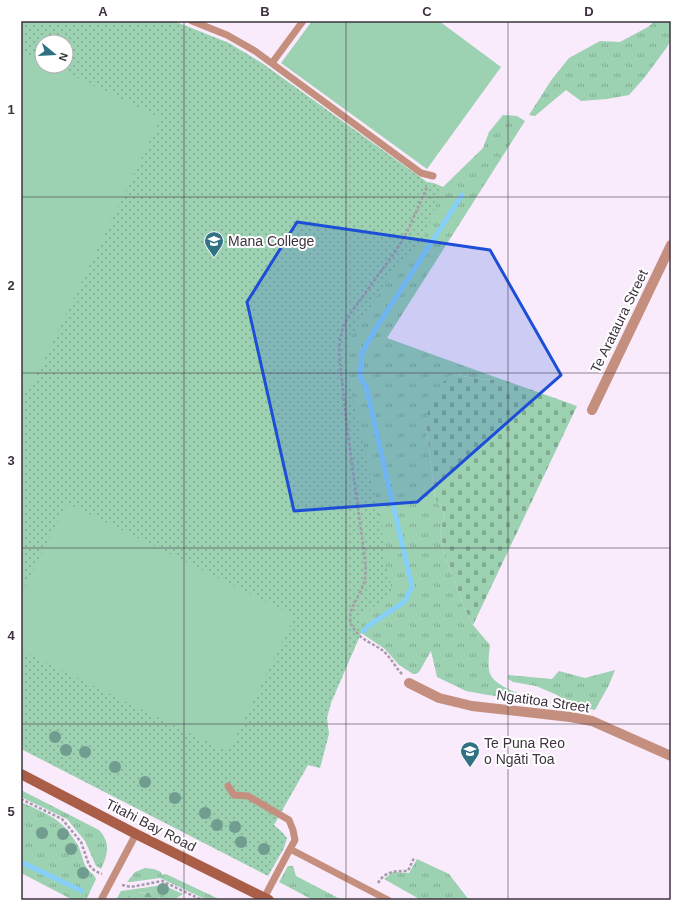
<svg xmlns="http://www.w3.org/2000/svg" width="692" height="921" font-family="Arial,sans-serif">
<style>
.grass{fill:url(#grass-tufts)}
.forest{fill:url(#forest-firs)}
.cemetery{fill:url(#cemetery-stones)}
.park{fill:url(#park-dots);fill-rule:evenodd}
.garden{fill:#9cd1b1}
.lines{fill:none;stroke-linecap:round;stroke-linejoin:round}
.stream{stroke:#85cffa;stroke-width:5}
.path{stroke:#a79aa9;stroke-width:2.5;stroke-dasharray:3 2;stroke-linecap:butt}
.service{stroke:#c58f7f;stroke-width:7}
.minor{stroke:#c58f7f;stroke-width:10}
.secondary{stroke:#aa5e47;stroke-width:10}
.tree{fill:#709d8f}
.marked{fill:#1d4ed8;fill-opacity:0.2;stroke:#1d4ed8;stroke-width:3;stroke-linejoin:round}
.grid{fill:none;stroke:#3d333f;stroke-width:1;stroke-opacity:0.55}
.labels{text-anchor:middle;stroke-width:4;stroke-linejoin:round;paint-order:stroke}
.poi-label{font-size:14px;fill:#3d333f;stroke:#fff;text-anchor:start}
.street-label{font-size:14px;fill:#3d333f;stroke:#fff}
.neatline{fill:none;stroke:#3d333f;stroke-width:1.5}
.grid-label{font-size:13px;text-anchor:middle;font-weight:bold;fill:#3d333f}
</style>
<defs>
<pattern id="grass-tufts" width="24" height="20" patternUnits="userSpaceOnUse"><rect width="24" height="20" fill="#9cd1b1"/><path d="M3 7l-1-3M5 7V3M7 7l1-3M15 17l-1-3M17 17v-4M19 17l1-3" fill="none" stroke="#80aa91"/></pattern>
<pattern id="forest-firs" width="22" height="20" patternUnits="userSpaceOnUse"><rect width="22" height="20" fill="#9cd1b1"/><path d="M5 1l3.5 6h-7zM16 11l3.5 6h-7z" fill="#80aa91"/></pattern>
<pattern id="cemetery-stones" width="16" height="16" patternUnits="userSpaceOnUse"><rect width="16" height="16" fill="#9cd1b1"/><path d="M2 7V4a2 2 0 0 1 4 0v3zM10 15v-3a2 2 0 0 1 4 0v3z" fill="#80aa91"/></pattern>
<pattern id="park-dots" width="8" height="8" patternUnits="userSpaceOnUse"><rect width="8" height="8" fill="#9cd1b1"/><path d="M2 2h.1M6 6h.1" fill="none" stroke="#80aa91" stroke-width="1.8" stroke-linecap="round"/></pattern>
</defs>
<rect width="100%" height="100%" fill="#f9ebfc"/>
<!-- grass -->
<path class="grass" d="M 655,21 L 671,21 L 671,40 L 667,47 L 645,77 L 629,95 L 607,99 L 581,101 L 566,90 L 535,116 L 529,115 L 552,79 L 569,58 L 600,41 L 620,42 L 648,27 Z
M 503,115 L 517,116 L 525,121 L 387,338 L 495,377 L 493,380 L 480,379 L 451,374 L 426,425 L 435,498 L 445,515 L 440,530 L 445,556 L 463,605 L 473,625 L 490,645 C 489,653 488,662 489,670 C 491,687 527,696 541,702 L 488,695 L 466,691 L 437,677 L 431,651 L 419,672 L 416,674 L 413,674 L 399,665 L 385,649 L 361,633 L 355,627 L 341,352 L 433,183 L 443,187 L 483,148 L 489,132 Z
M 615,670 L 609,685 L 595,710 L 570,705 L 557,695 L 536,686 L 513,682 L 508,679 L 508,675 L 552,679 L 559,671 L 585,678 Z
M 21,790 L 99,830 C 111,843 108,854 101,869 L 96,866 L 85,841 L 67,819 L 21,797 Z
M 21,802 C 47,814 62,818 77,844 C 81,850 82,858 85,865 C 87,871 94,873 96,879 L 86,900 L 73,900 L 21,873 Z
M 417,859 L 449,874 L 469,900 L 421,900 L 384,879 L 393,872 L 409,873 Z
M 288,866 L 293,866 L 296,876 L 342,900 L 313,900 L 279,882 Z
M 145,868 L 154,869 L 161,872 L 162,875 L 166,874 L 221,900 L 207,900 L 160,878 L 131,882 L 127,882 L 135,872 Z
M 163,885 L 183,894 L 175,899 L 159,900 L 160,898 L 153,891 L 144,894 L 140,892 L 126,898 L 126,900 L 116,900 L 121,891 Z"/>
<!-- forest -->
<path class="forest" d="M 136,891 L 144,894 L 153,891 L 158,892 L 159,900 L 126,900 L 126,899 L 131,893 Z"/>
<!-- cemetery -->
<path class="cemetery" d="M 451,374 L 480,379 L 493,380 L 495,377 L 577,406 L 473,625 L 463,605 L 445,556 L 440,530 L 445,515 L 435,498 L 426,425 L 427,414 L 441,385 Z"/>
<!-- park -->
<path class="park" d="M 21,21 L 174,21 L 229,43 L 262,63 L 427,182 L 433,183 L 442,187 L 425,236 L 388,279 L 348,342 L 346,357 L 350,385 L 382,527 L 383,553 L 392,589 L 387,596 L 361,617 L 361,633 L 359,638 L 331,703 L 327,718 L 329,734 L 320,768 L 308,765 L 274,825 L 282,832 L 287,838 L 284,848 L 268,876 L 21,749 ZM 42,42 L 66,42 L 66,66 L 42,66 Z"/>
<!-- garden -->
<path class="garden" d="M 312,21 L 439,21 L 501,67 L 427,169 L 281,63 Z
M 21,51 L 42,61 L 42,66 L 53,66 L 161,118 L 28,393 L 21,390 Z
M 67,503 L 295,616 L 228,752 L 21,650 L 21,596 Z"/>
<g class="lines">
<!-- stream -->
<path class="stream" d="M 364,631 L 368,626 L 404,602 L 412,587 L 366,387 L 360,377 L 362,353 L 373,333 L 462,195
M 21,862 L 82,891"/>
<!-- path -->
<path class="path" d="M 402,674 C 395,667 390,656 382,650 C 375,645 365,641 359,635 C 339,616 358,602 364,583 C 367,574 365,562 364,552 L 347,427 L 339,353 L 340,340 L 343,327 L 348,317 L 397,249 L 408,230 L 427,187
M 21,799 L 62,819 L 81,842 L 89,865 L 95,871 L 102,874
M 378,883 C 385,871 395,871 408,871 L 414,858
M 122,885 L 131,887 L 162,881 L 202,900"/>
<!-- service -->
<path class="service" d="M 192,21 L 227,35 L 255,51 L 421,173 L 433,176
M 272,63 L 303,21
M 228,786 L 234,795 L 248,796 L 289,820 L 293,830 L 295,840 L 290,849
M 264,898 L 290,849 L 388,900
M 101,900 L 136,834"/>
<!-- minor -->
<path class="minor" d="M 592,410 L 671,245
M 409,683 L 439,698 L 472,706 L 570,717 L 592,721 L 671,756"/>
<!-- secondary -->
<path class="secondary" d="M 21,774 L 136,834 L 269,900"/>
</g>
<!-- trees -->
<g class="tree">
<circle cx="55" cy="737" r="6"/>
<circle cx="66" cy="750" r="6"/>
<circle cx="85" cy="752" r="6"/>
<circle cx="115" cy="767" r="6"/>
<circle cx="145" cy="782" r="6"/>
<circle cx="175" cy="798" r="6"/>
<circle cx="205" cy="813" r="6"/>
<circle cx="217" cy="825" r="6"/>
<circle cx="235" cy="827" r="6"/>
<circle cx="42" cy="833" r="6"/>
<circle cx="63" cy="834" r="6"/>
<circle cx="241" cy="842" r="6"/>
<circle cx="71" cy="849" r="6"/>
<circle cx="264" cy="849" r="6"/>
<circle cx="83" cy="873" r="6"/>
<circle cx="163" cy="889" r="6"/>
</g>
<!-- marked area -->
<path class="marked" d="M 297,222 L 490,250 L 561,375 L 417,502 L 294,511 L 247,302 Z"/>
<!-- grid -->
<path class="grid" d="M 184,21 L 184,900M 346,21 L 346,900M 508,21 L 508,900M 21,197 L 671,197M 21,373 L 671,373M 21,548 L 671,548M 21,724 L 671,724"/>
<!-- icons -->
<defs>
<symbol id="school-pin" viewBox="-11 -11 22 30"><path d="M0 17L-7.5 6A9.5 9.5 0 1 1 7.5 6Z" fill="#307184" stroke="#fff"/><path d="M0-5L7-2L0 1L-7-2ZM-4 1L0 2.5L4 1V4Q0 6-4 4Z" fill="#fff"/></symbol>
</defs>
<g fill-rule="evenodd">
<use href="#school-pin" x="203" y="230" width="22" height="30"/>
<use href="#school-pin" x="459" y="740" width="22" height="30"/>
</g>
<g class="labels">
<!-- poi labels -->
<g class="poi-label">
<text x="228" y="246">Mana College</text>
<text x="484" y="748">Te Puna Reo<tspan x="484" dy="16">o Ngāti Toa</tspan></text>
</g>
<!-- street labels -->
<g class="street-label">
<text transform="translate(619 321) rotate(-64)" y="5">Te Arataura Street</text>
<text transform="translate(543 701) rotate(8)" y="5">Ngatitoa Street</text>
<text transform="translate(151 825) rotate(27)" y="5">Titahi Bay Road</text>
</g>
</g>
<!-- border -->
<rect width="692" height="921" fill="none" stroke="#ffffff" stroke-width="44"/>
<!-- north arrow -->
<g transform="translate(54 54) rotate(108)"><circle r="19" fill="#ffffff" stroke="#b1adb2"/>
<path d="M0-3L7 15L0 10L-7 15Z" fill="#307184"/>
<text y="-6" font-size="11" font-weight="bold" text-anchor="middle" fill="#3d333f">N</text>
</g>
<rect x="22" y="22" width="648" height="877" class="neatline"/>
<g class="grid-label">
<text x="103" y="16">A</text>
<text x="265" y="16">B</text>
<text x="427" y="16">C</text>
<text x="589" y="16">D</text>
<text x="11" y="114">1</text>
<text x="11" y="290">2</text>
<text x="11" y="465">3</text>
<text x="11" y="640">4</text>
<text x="11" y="816">5</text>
</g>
</svg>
